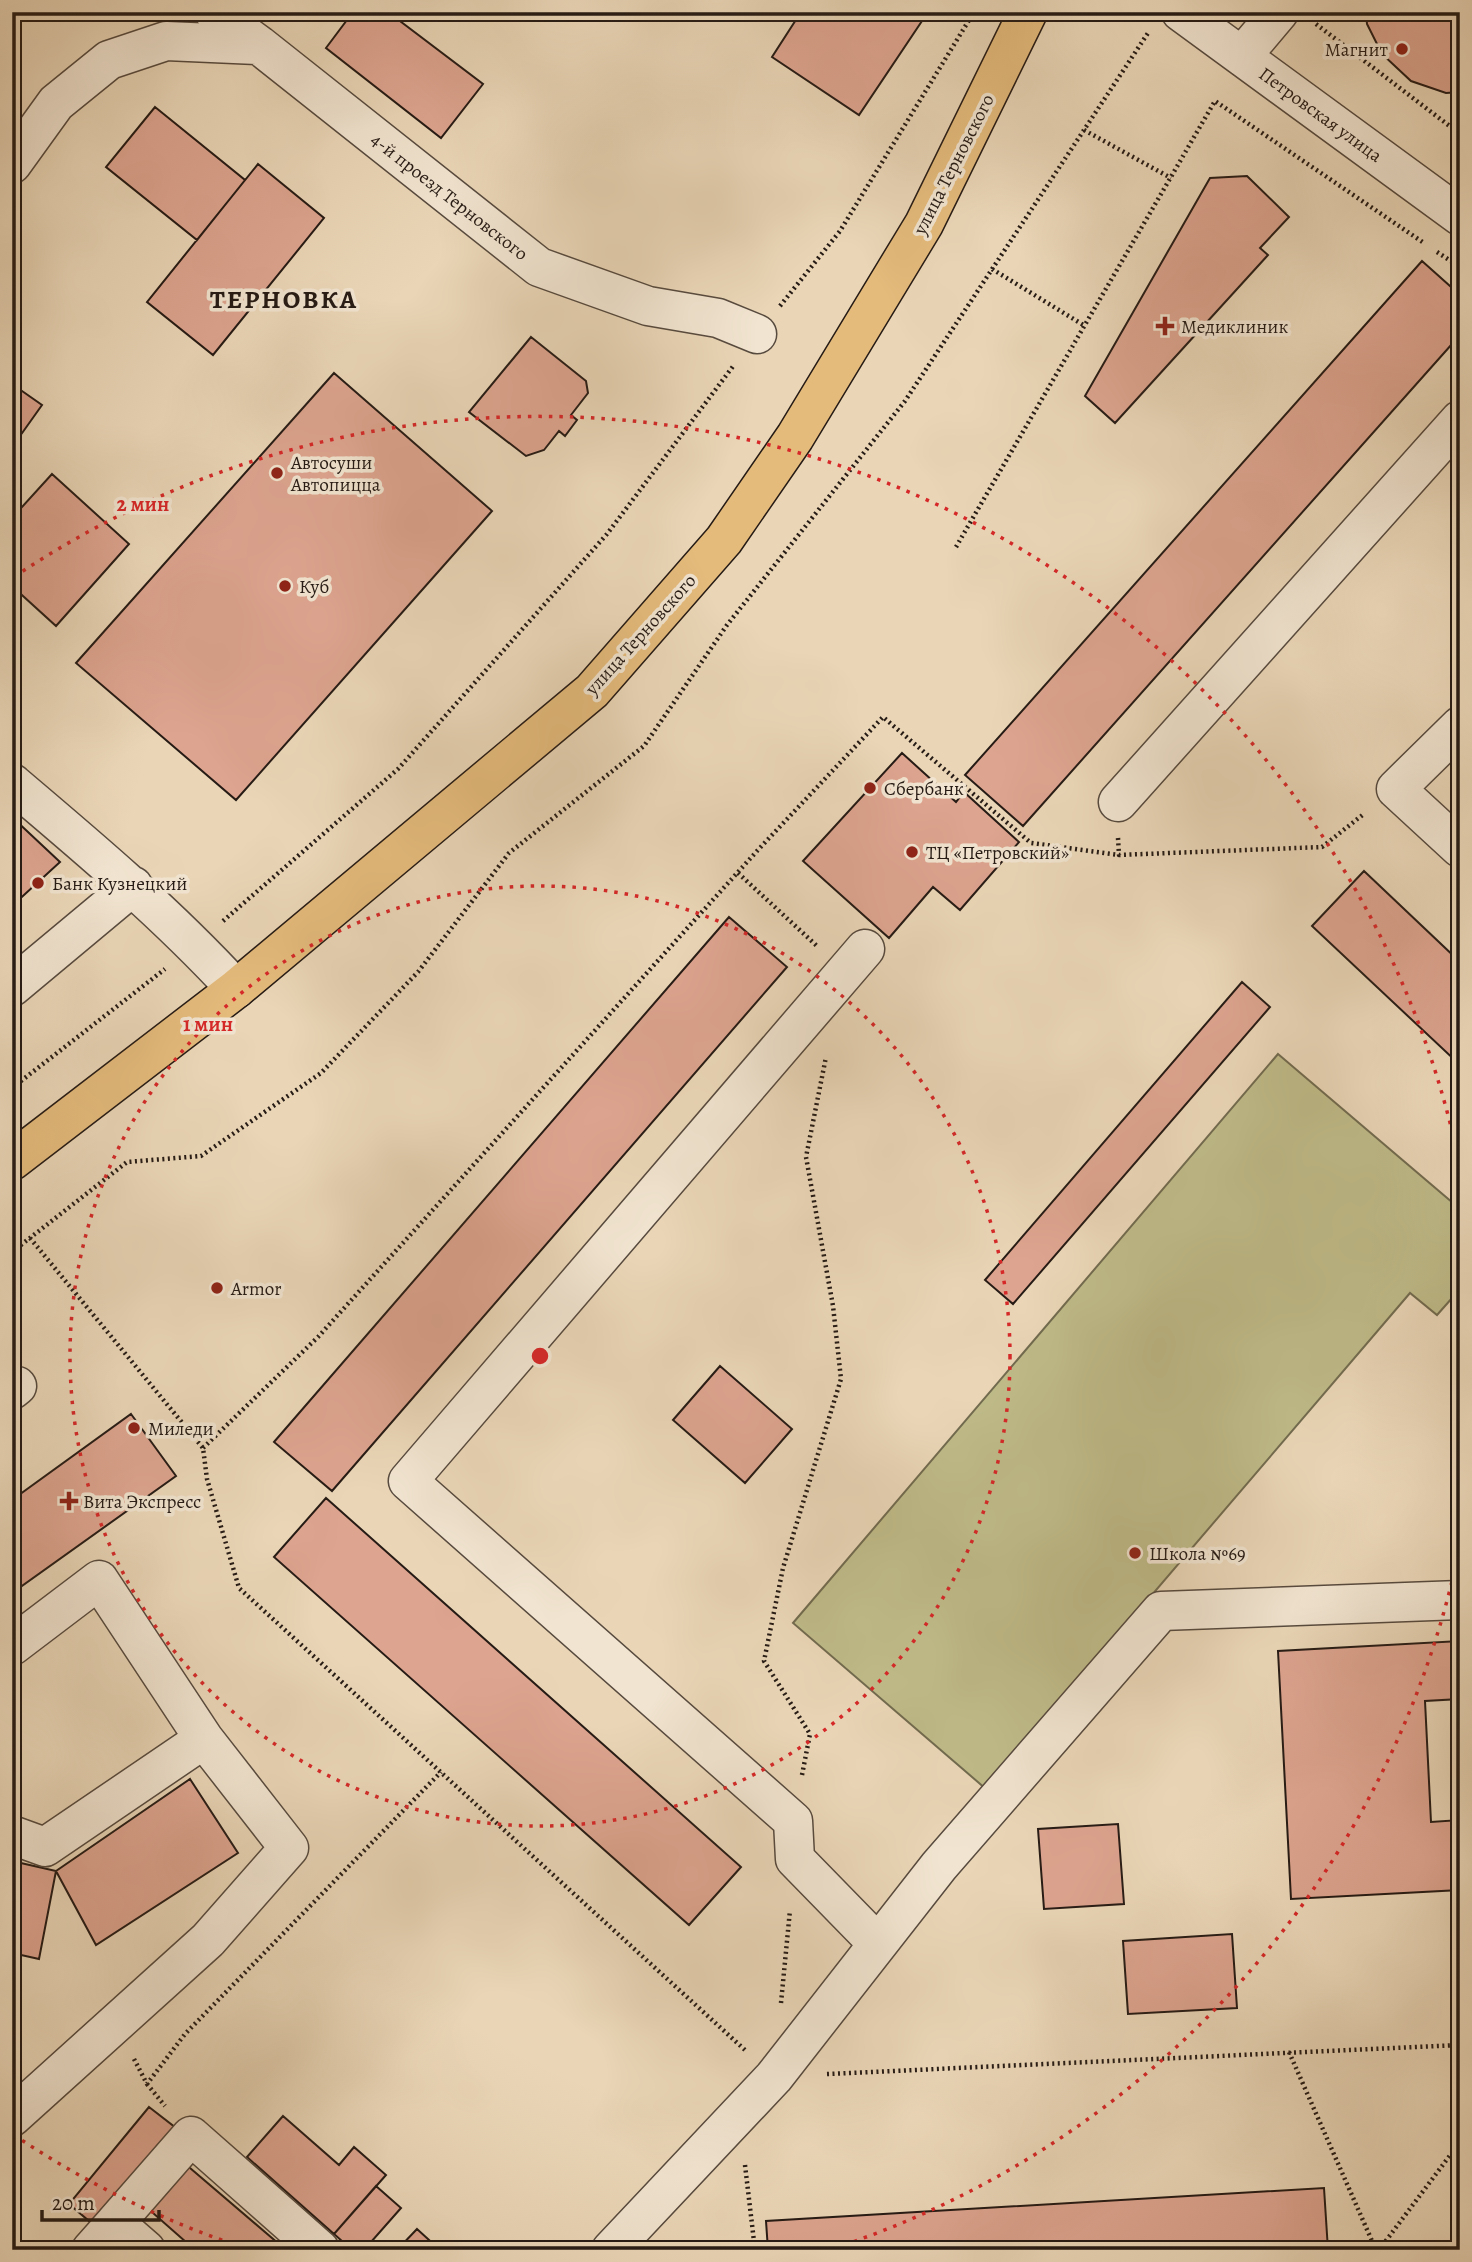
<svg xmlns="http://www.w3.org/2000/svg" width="1472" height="2262" font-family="Alegreya,serif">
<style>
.green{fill:#bfbb89;stroke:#726b4f;stroke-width:2}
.building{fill:#dda48f;stroke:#261b15;stroke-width:2}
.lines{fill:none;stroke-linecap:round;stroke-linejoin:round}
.minor-casing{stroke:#574a3e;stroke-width:41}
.major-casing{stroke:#261b15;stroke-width:41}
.path{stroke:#261b15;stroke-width:4.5;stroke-dasharray:2 3.5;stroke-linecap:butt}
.minor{stroke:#f1e4d0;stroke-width:38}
.major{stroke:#e5bb7c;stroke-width:38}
.ring{fill:none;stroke:#d62828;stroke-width:3.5;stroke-dasharray:3.5 7}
.poi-dot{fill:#8f2418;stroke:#f1e4d0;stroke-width:2.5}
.labels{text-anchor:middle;stroke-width:7;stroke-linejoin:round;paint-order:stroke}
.poi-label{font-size:19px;fill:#261b15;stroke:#f1e4d0;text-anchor:start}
.street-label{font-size:19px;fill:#261b15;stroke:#f1e4d0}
.district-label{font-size:26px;font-weight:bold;letter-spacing:2px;fill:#261b15;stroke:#f1e4d0}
.centre{fill:#d62828;stroke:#f1e4d0;stroke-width:3.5}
.ring-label{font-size:21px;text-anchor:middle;font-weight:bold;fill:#d62828;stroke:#f1e4d0;stroke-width:7;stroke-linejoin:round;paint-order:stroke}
</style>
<rect width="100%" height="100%" fill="#ead6b7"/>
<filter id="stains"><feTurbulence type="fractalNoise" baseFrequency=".00286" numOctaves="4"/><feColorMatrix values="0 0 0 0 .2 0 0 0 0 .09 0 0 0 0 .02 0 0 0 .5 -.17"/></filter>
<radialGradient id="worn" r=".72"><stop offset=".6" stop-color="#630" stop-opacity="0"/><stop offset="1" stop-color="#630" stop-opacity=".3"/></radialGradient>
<!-- green -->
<path class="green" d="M 1278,1054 L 1460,1209 L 1460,1289 L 1437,1315 L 1410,1293 L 986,1789 L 793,1623 Z"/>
<!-- building -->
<path class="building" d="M 353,12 L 388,12 L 483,84 L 441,138 L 326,48 Z
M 801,12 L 928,12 L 859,115 L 772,57 Z
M 1366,12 L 1460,12 L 1460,92 L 1446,93 L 1411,81 L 1382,54 L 1367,24 Z
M 155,107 L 245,180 L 197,240 L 106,167 Z
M 258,164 L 324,218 L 213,355 L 147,302 Z
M 1247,176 L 1289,217 L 1260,248 L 1268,255 L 1115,423 L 1085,396 L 1210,178 Z
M 1422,261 L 1460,295 L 1460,335 L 1023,826 L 965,775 Z
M 531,337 L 586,381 L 588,393 L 571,415 L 577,420 L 565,436 L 559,431 L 544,450 L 526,456 L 469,412 Z
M 334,373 L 492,511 L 236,800 L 76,663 Z
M 12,384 L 42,405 L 20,436 L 12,431 Z
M 52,474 L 129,544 L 56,626 L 12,586 L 12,518 Z
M 902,753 L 956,802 L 964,792 L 1019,842 L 960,910 L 933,887 L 889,938 L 803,861 Z
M 12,817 L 60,862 L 12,906 Z
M 1364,871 L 1460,962 L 1460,1065 L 1312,926 Z
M 729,917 L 787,967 L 332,1491 L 274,1442 Z
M 1242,982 L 1270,1007 L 1013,1304 L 985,1280 Z
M 720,1366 L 792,1429 L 745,1483 L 673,1420 Z
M 131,1414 L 176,1476 L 12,1593 L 12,1500 Z
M 326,1498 L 741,1867 L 689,1925 L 274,1557 Z
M 1460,1641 L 1460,1699 L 1425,1701 L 1431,1822 L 1460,1820 L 1460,1890 L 1291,1899 L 1278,1651 Z
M 190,1779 L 238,1853 L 96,1945 L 56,1871 Z
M 1118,1824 L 1124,1904 L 1044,1909 L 1038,1829 Z
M 12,1861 L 56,1871 L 39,1959 L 12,1953 Z
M 1232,1934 L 1237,2008 L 1128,2014 L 1123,1941 Z
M 149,2107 L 176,2128 L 95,2226 L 69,2204 Z
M 283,2116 L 339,2165 L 354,2147 L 386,2175 L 334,2234 L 247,2157 Z
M 183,2162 L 286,2250 L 195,2250 L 145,2206 Z
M 376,2186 L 401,2208 L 364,2250 L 352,2250 L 334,2234 Z
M 1324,2188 L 1328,2250 L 768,2250 L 766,2221 Z
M 417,2229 L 440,2250 L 397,2250 Z"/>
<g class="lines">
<defs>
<path id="minor" d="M 214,12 L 259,45 L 539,267 L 648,306 L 718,318 L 757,334
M 1181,12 L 1460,216
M 1242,56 L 1279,12
M 12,164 L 56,103 L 109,60 L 166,41 L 259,45
M 1460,726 L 1396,789 L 1460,848
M 12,783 C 90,849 167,914 236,989
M 1118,802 L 1460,420
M 865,949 L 408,1481 L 793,1821 L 795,1859 L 877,1943
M 12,987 L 133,886
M 12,1390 L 17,1386
M 12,1646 L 99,1580 L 204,1739 L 289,1848 L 208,1940 L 12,2117
M 12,1835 L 45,1847 L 204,1739
M 91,2250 L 115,2223
M 146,2250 L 115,2223 L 191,2136 L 320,2250
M 611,2250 L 774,2077 L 939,1866 L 1161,1611 L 1460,1600"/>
<path id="major" d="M 12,1161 L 236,989 L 592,691 L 724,540 L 795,437 L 924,224 L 1028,12"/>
</defs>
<!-- minor casing -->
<use href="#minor" class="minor-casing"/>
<!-- major casing -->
<use href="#major" class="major-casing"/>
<!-- path -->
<path class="path" d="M 1316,24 L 1460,134
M 1084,130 L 1171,178
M 1437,252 L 1460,267
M 992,269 L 1085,326
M 780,306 L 840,231 L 974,12
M 956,547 L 1215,101 L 1424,243
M 1118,838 L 1119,855 L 1322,847 L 1365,813
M 738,873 L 817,946
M 223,921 L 398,769 L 607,534 L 734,365
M 12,1088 L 165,969
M 30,1238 L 203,1448 L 207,1479 L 239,1588 L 745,2050
M 12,1252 L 127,1162 L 201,1156 L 321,1073 L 418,972 L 509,853 L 644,746 L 727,625 L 905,401 L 1148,33
M 203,1448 L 318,1337 L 757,851 L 883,717 L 1031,843 L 1119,855
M 802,1775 L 810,1734 L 764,1661 L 783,1568 L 841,1379 L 833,1306 L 806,1157 L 826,1057
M 781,2003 L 790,1910
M 1289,2052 L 1376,2250
M 134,2059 L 147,2084 L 185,2034 L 441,1772
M 827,2074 L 1460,2045
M 147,2084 L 165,2106
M 745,2165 L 755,2250
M 1379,2250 L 1460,2142"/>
<!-- minor -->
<use href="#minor" class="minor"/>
<!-- major -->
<use href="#major" class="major"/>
</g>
<!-- distance rings -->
<g class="ring">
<circle cx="540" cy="1356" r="470"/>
<path d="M1459 1551A940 940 0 0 1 838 2247M242 2247A940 940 0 0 1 14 2135M14 577A940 940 0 0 1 1459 1161"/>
</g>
<!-- markers -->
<g class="poi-dot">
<circle cx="1402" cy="49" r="7"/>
<path d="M1161.5 315.5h7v7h7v7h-7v7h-7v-7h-7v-7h7z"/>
<circle cx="277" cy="473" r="7"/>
<circle cx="285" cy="586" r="7"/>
<circle cx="870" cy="788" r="7"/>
<circle cx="912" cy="852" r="7"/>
<circle cx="38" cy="883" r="7"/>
<circle cx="217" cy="1288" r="7"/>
<circle cx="134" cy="1428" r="7"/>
<path d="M65.5 1490.5h7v7h7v7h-7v7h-7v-7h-7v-7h7z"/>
<circle cx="1135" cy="1553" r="7"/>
</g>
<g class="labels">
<!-- poi labels -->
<g class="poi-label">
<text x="1388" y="56" text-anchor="end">Магнит</text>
<text x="1181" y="333">Медиклиник</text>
<text x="291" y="469">Автосуши<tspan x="291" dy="22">Автопицца</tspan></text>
<text x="299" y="593">Куб</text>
<text x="884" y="795">Сбербанк</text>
<text x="926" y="859">ТЦ «Петровский»</text>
<text x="52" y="890">Банк Кузнецкий</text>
<text x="231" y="1295">Armor</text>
<text x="148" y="1435">Миледи</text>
<text x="83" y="1508">Вита Экспресс</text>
<text x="1149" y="1560">Школа №69</text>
</g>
<!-- street labels -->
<g class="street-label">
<text transform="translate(1321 114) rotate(36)" y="7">Петровская улица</text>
<text transform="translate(953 164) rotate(-63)" y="7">улица Терновского</text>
<text transform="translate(450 196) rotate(38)" y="7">4-й проезд Терновского</text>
<text transform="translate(640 634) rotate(-48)" y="7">улица Терновского</text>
</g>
<!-- district labels -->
<g class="district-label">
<text x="284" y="308">ТЕРНОВКА</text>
</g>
</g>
<circle cx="540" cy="1356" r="10" class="centre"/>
<g class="ring-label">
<text x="143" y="511">2 мин</text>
<text x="208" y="1031">1 мин</text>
</g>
<!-- margin -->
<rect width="1472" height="2262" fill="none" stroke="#ead6b7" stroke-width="42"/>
<rect x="14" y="14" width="1444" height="2234" fill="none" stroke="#261b15" stroke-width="3.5"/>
<rect x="21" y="21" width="1430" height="2220" fill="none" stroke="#261b15" stroke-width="2"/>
<!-- scale -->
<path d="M42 2210v10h117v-10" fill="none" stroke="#261b15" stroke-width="3.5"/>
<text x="52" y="2210" font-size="21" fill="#261b15" stroke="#f1e4d0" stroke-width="5" paint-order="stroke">20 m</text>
<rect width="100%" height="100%" filter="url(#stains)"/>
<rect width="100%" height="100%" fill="url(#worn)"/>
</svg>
